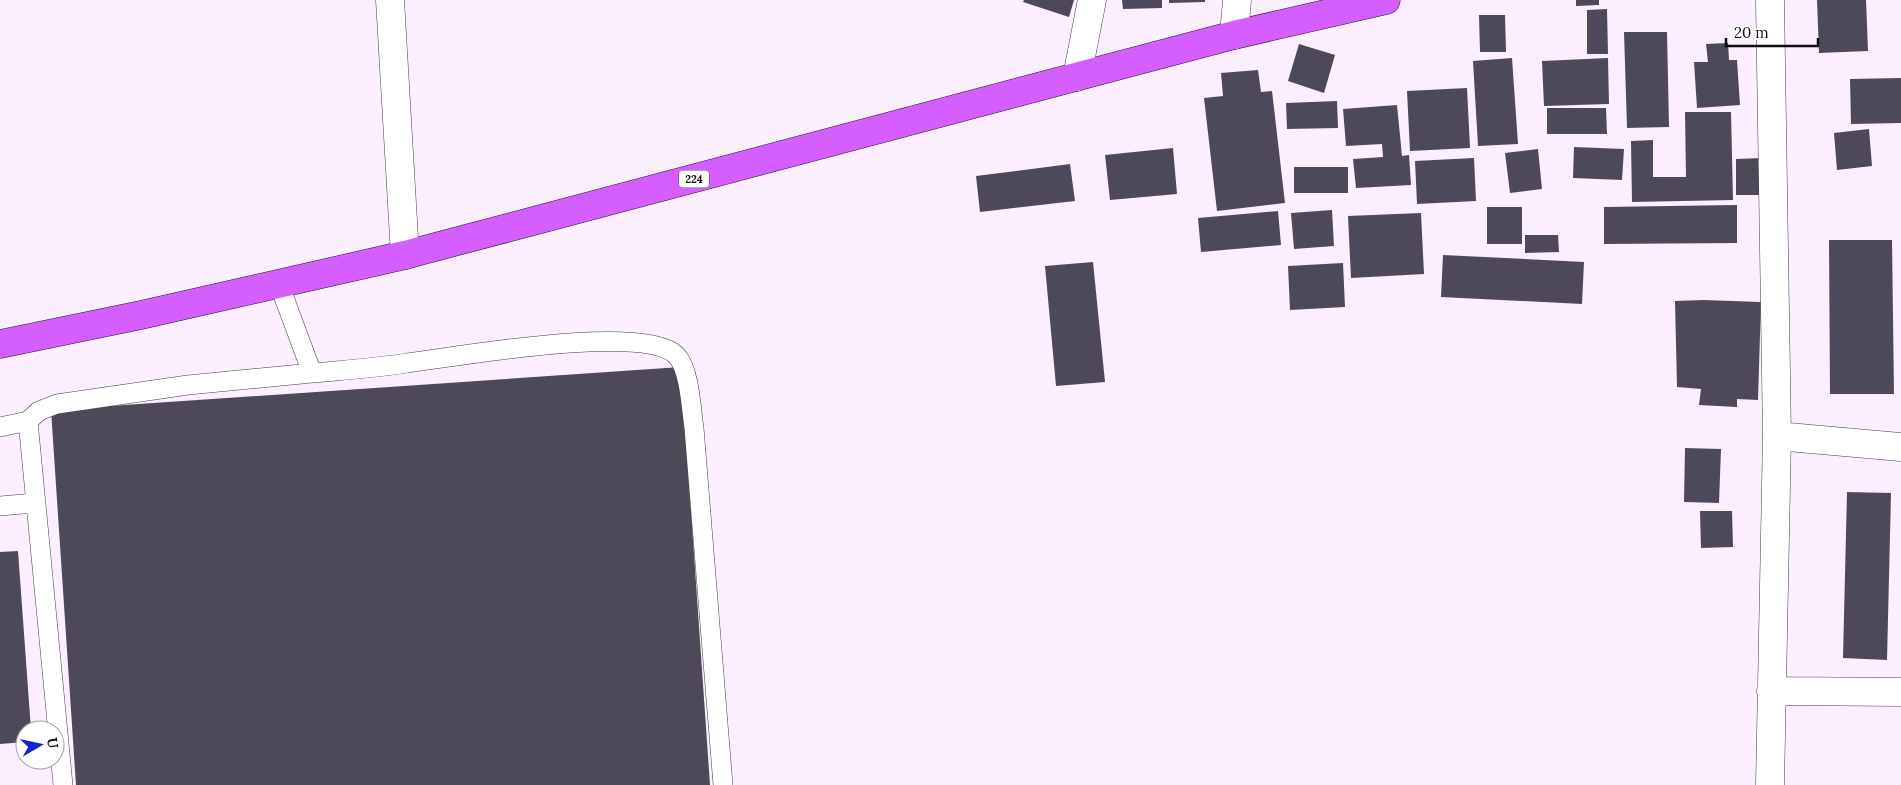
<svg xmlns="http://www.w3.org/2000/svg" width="1901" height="785" font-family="Lora,serif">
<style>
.building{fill:#4e4958}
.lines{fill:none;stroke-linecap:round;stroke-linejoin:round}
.lane-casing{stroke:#414141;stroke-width:20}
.street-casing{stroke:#414141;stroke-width:29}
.primary-casing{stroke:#1f1f1f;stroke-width:29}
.lane{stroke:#fff;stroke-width:19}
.street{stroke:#fff;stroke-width:28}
.primary{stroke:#d45eff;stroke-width:28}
.labels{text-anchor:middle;stroke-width:5;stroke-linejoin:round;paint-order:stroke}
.shield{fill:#fff;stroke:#565656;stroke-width:1}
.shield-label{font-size:11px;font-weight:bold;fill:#0e0e0e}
</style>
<rect width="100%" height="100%" fill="#fbeeff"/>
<!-- building -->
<path class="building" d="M 1024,0 L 1074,0 L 1069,17 L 1023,2 Z
M 1122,0 L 1162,0 L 1162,8 L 1123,9 Z
M 1169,0 L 1205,0 L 1205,2 L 1169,3 Z
M 1576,0 L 1599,0 L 1599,5 L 1576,6 Z
M 1817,0 L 1866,0 L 1868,51 L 1819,53 Z
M 1607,9 L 1608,54 L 1587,54 L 1587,10 Z
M 1479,15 L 1505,15 L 1506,52 L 1480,52 Z
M 1624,32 L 1667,32 L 1669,127 L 1627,128 Z
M 1728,43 L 1729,60 L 1737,60 L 1740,105 L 1697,108 L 1694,62 L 1708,62 L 1706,44 Z
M 1299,44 L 1335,55 L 1324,93 L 1288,81 Z
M 1512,58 L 1518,144 L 1478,146 L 1473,61 Z
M 1608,58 L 1609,104 L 1544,106 L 1542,61 Z
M 1258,70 L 1261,92 L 1272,91 L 1285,203 L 1217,211 L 1204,98 L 1223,96 L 1221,73 Z
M 1901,78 L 1901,123 L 1851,124 L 1850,79 Z
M 1467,88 L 1470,148 L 1410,151 L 1407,91 Z
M 1337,101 L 1338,128 L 1287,129 L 1286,103 Z
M 1397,105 L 1402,156 L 1409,155 L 1411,185 L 1356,188 L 1353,159 L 1383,157 L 1382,144 L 1346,146 L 1343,109 Z
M 1547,108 L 1606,108 L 1607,134 L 1547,134 Z
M 1685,112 L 1731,112 L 1733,200 L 1632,202 L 1631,141 L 1653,140 L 1653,177 L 1686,177 Z
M 1869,129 L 1872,166 L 1837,170 L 1834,133 Z
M 1574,147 L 1624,149 L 1622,180 L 1573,178 Z
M 1173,148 L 1177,194 L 1110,200 L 1105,155 Z
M 1538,149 L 1542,189 L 1510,193 L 1505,153 Z
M 1474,158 L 1476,201 L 1417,204 L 1415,161 Z
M 1762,158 L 1762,195 L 1736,195 L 1736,159 Z
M 1070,164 L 1075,201 L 980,212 L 976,176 Z
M 1294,167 L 1348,167 L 1348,193 L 1294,193 Z
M 1737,205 L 1737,243 L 1604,244 L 1604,207 Z
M 1487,207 L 1522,207 L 1522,244 L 1487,244 Z
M 1332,210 L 1334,246 L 1294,249 L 1291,213 Z
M 1278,211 L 1281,245 L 1201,252 L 1198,218 Z
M 1421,213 L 1424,274 L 1351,278 L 1348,216 Z
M 1525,235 L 1558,235 L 1559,252 L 1525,253 Z
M 1829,240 L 1892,240 L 1894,394 L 1830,394 Z
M 1443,255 L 1584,262 L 1582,304 L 1441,297 Z
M 1093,262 L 1105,382 L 1056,386 L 1045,266 Z
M 1343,263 L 1345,307 L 1290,310 L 1288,266 Z
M 1703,300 L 1761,302 L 1758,400 L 1737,399 L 1737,407 L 1699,405 L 1701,389 L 1677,387 L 1675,301 Z
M 681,367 L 710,785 L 76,785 L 51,410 Z
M 1685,448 L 1721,449 L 1719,503 L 1684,502 Z
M 1847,492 L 1891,493 L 1887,660 L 1843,658 Z
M 1700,511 L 1732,511 L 1733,547 L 1701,548 Z
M 18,551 L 31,730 L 25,730 L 25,742 L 0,744 L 0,552 Z"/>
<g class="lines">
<defs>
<path id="lane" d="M 279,284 L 312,373 C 344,370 376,368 407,363 C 456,357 643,323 676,355 C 690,369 691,409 694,428 L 723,785
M 28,421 L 63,785
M 0,427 L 28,421 L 39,411 L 57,404 L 188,385 L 312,373
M 0,506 L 34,503"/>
<path id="street" d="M 390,0 L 405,255
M 1770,0 L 1777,436 L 1770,785
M 1234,35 L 1237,0
M 1077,77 L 1092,0
M 1777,436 L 1901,447
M 1771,691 L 1901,692"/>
<path id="primary" d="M 0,344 L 141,315 L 405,255 L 1234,35 L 1386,0"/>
</defs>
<!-- lane casing -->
<use href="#lane" class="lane-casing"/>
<!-- street casing -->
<use href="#street" class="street-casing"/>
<!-- primary casing -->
<use href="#primary" class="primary-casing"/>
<!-- lane -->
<use href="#lane" class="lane"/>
<!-- street -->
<use href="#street" class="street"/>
<!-- primary -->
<use href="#primary" class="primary"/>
</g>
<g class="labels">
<!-- shield labels -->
<rect class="shield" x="679" y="170.5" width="30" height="17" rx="4"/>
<g class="shield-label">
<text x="694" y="183">224</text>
</g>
</g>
<!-- north arrow -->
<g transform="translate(40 745) rotate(81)"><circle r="24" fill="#ffffff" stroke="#9f9f9f"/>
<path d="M0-4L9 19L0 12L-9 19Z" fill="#1624cd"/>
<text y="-8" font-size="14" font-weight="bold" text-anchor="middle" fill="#0e0e0e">U</text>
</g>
<!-- scale -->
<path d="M1726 38v8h92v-8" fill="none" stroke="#0e0e0e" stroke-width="2.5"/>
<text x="1734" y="38" font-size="15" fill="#0e0e0e" stroke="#ffffff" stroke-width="4" paint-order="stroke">20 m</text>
</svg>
